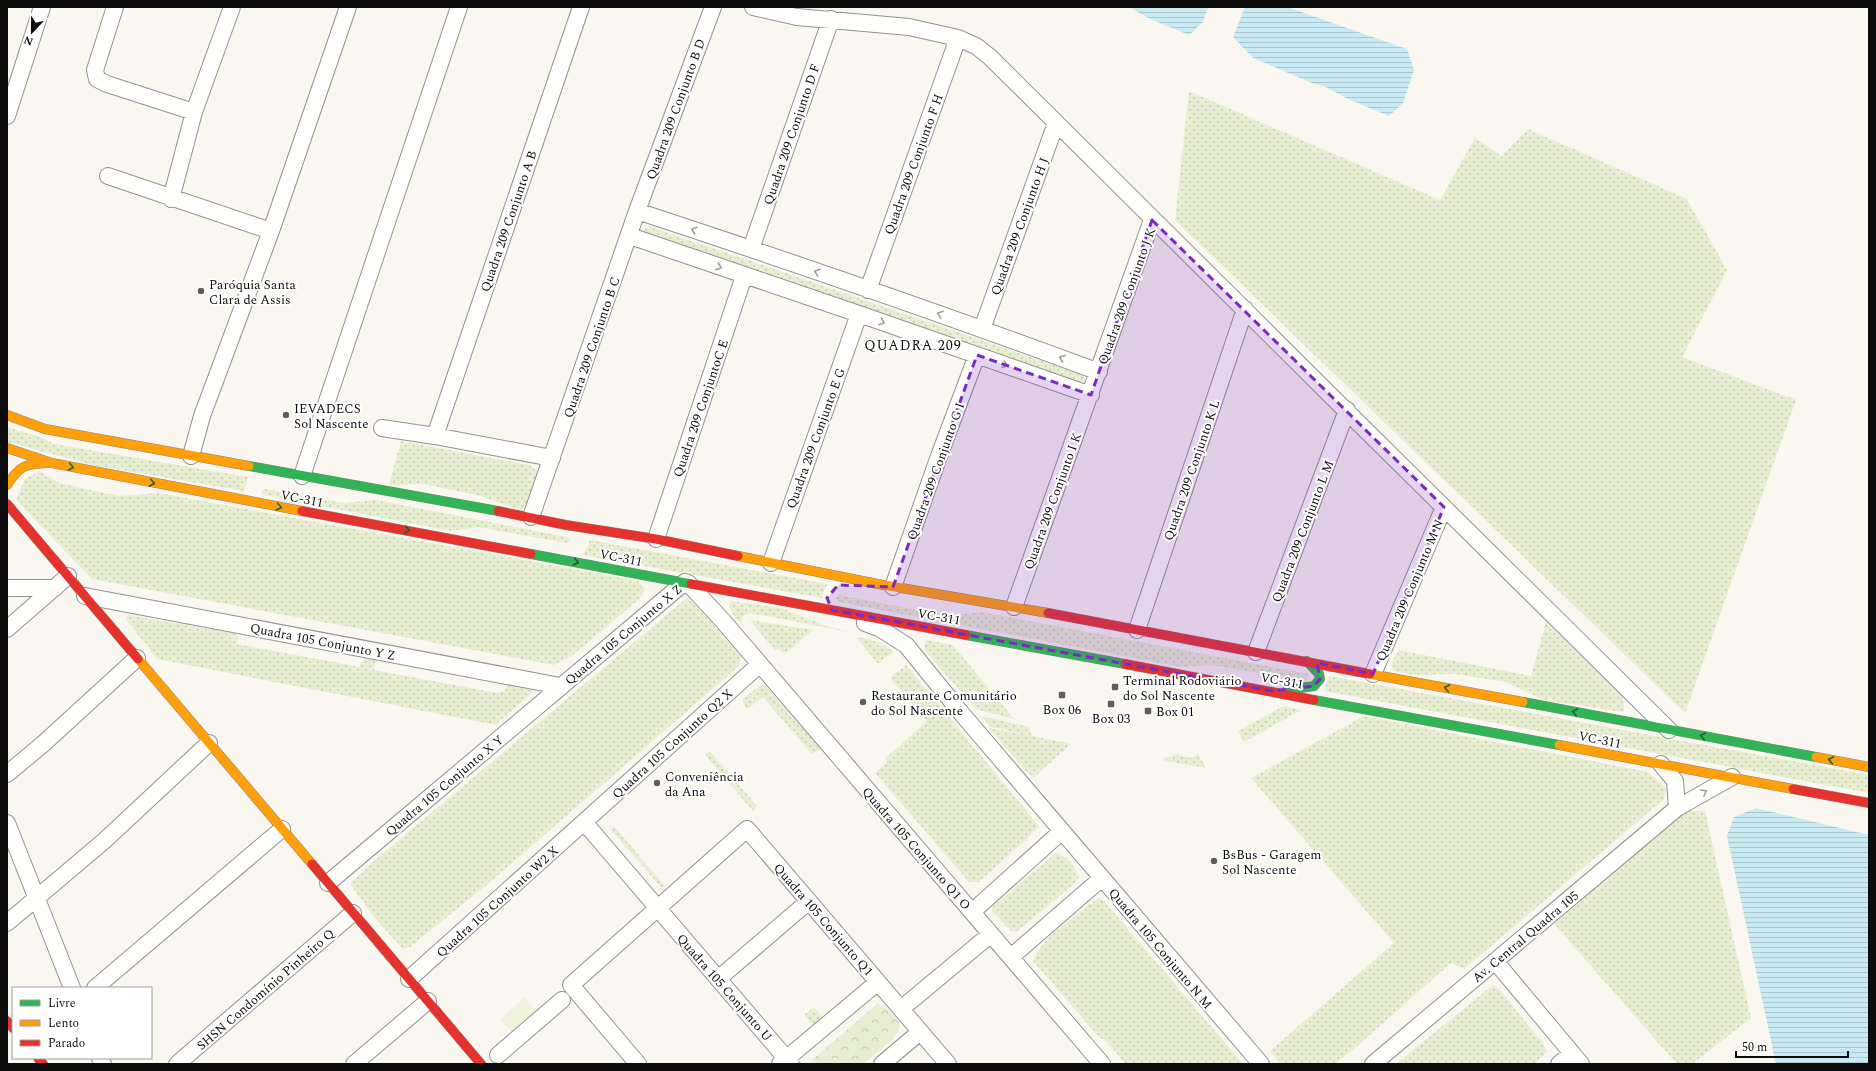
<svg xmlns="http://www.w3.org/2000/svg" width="1876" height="1071" font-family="Spectral,serif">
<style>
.grass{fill:url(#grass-dots)}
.park{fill:url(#park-crowns)}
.pitch{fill:#f0f2db}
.water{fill:url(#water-rules)}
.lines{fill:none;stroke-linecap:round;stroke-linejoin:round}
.street-casing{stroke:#93928f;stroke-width:18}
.fast-casing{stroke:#8a8885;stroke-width:10}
.slow-casing{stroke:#8a8885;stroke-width:10}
.jam-casing{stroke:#8a8885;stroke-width:10}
.street{stroke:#fefefd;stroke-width:16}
.fast{stroke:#30b455;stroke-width:9}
.slow{stroke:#ff9f0a;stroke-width:9}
.jam{stroke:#e5322d;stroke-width:9}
.oneway{stroke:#9d9d9d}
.oneway2{stroke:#1e6030}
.marked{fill:#7b2cbf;fill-opacity:0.2;stroke:#7b2cbf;stroke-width:3;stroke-dasharray:8 5;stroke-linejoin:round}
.poi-dot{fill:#5f5e5c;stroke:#fff;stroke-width:1.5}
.labels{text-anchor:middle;stroke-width:4;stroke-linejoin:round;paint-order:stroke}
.street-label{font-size:13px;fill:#0c0c0c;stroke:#fff}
.poi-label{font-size:13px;fill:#0c0c0c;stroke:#fff;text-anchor:start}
.neighbourhood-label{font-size:14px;letter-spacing:1px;fill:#0c0c0c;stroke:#fff}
</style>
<defs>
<pattern id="grass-dots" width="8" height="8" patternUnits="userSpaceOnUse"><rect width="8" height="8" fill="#e7eed1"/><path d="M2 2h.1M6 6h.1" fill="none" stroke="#c5cbb2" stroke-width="1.8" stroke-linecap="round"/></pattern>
<pattern id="park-crowns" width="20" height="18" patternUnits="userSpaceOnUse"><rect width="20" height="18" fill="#e7eed1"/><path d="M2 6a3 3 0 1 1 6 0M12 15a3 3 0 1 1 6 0" fill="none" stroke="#c5cbb2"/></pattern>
<pattern id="water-rules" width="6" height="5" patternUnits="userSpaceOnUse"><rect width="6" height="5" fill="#c9eaf2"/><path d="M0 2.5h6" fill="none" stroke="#abc8ce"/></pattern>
</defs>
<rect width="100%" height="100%" fill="#faf7f0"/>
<!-- grass -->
<path class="grass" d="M 1189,91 L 1440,200 L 1475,138 L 1502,156 L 1528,129 L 1687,199 L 1727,270 L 1682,357 L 1796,400 L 1685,713 L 1175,220 Z
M 648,226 L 1071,371 L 1082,375 L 1086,380 L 1079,385 L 647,236 L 643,230 Z
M 7,427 L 40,437 L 54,444 L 248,477 L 244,491 L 97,466 L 7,442 Z
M 401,441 L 529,465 L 539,472 L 527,508 L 520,510 L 477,495 L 423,484 L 389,485 Z
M 40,471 L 59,483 L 118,496 L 159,493 L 638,581 L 645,590 L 639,599 L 573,655 L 554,665 L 92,579 L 16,500 L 25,479 Z
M 265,489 L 343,503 L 376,500 L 567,537 L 570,540 L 567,543 L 478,527 L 451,531 L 263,495 L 261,491 Z
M 590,540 L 828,584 L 823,591 L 822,598 L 582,555 L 588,546 Z
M 839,595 L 947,616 L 981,612 L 1309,674 L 1306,681 L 1212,665 L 1182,667 L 839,602 L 836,598 Z
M 688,597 L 742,656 L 738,667 L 489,883 L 410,947 L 403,949 L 374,917 L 350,884 L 374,861 Z
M 731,601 L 781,608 L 826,626 L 859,634 L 750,613 L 743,616 L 741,623 C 735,616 727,610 731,601 Z
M 128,615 L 238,634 L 237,644 L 360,667 L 364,657 L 376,660 L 374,670 L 497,693 L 504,691 L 508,685 C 516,685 527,686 533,692 L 496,725 L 157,659 L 126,619 Z
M 750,620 L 813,630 L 785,654 L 778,648 L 775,651 Z
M 1546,622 L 1622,694 L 1624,706 L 1623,712 L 1543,700 L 1506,682 L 1455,674 L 1412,675 L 1394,671 L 1391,665 L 1398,650 L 1531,676 Z
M 856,637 C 871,639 881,641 893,652 L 878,664 Z
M 926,640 L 953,645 L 1014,719 L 975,709 L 924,649 Z
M 906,665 L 1039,826 L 1027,839 L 979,882 L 969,882 L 875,773 L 887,762 L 886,758 L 927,721 L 890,678 Z
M 1329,676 L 1869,775 L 1869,793 L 1324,691 Z
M 761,685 L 766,686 L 822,749 L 812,754 L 763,697 L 748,709 L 743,704 L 743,699 Z
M 1284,706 L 1301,710 L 1244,742 L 1238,731 Z
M 981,716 L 1029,727 L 1032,736 L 1071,744 L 1033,778 L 988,728 L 1029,735 L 991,727 Z
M 1364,716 L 1648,772 L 1667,789 L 1663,800 L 1464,969 L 1451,963 L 1355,1048 L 1335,1064 L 1280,1064 L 1270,1051 L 1394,943 L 1251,778 Z
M 710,751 L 757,806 L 753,811 L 705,755 Z
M 1176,754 L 1191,758 L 1198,754 L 1206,768 L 1161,760 Z
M 1685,811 L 1705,811 L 1751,1018 L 1692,1064 L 1677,1064 L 1554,924 Z
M 614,826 L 664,885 L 662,888 L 610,829 Z
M 1056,853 C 1067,856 1076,867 1079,877 L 1073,885 L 1016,932 L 1011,931 L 992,911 L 992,907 Z
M 1100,898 L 1105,902 L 1243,1064 L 1126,1064 L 1106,1041 L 1100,1038 L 1033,961 C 1042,937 1075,917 1095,900 Z
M 1493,985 L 1499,989 L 1542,1042 L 1547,1052 L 1534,1064 L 1396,1064 Z
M 814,1007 L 823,1017 L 813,1025 L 804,1015 Z"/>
<!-- park -->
<path class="park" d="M 877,1004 L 884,1006 L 900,1023 L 899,1030 L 892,1040 L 863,1064 L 811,1064 L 813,1059 Z"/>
<!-- pitch -->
<path class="pitch" d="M 525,997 L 541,1017 L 517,1038 L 500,1019 Z"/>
<!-- water -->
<path class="water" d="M 1129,7 L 1208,7 L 1203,22 L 1189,35 L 1150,19 Z
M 1245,7 L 1287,7 L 1407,49 L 1414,70 L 1403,103 L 1389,116 L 1350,100 L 1326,87 L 1314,84 L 1253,58 L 1233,37 Z
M 1756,808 L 1869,835 L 1869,1064 L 1776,1064 L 1727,836 L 1734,817 Z"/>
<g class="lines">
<defs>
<path id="street" d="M 115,7 L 95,70 L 97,79 L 107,84 L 194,112
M 753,7 L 797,17 L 909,27 L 958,38 L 976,46 L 990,57 C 1215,283 1443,505 1669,730
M 7,116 L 42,7
M 108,176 L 271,231
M 171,199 L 194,112 L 232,7
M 637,211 C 792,262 946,315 1099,372
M 630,236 L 859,314 L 1091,395
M 751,249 L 831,19
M 868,290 L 958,38
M 982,329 L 1056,123
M 382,428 L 435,436 L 552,458
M 435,436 L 581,7
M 191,456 L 202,416 L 271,231 L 348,7
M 302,476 L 459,7
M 531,517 L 637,211 L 713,7
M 656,539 L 744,276
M 771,563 L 859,314
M 688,583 L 723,621 L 1102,1064
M 893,587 L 939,456 L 977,355
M 7,588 L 55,588
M 85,596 L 560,686
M 1014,607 L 1152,220
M 865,623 L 879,628 L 906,645 L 962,714 L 1261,1064
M 7,629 L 68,576
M 1137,630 L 1245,309
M 1256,652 L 1347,410
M 1373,674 L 1444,507
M 1661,764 L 1675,781 L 1677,808
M 7,774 L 43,744 L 137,658
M 584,822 L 791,1064
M 7,823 L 72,988
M 328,883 L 685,582
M 972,912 L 1062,831
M 7,923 L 104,841 L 209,743
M 1011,957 L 1102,878
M 1495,961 L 1581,1064
M 409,979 L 760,664
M 718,979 L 809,901
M 95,988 L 282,829
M 901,1009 L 991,934
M 498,1055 L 562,1000
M 100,1058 L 103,1064
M 177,1064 L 353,913
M 354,1064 L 428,1001
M 638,1064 L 571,985 L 747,829 L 948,1064
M 780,1064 L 878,982
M 882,1064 L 920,1032
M 1373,1064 L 1677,808 L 1732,777
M 1559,1064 L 1572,1053"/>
<path id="fast" d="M 249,466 L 498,511
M 531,554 L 691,584
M 966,635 L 1125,664
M 1287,690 L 1314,686 L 1320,679 L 1319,674 L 1307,661
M 1314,700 L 1559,745
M 1523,702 L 1816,757"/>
<path id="slow" d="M 7,415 L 45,429 L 249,466
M 7,448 L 52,463 L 302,511
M 7,485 C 20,465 25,464 48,463
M 738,556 L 878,584 L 1048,613
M 138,659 L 312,864
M 1370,674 L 1523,702
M 1559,745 L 1793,789
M 1816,757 L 1869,767"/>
<path id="jam" d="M 7,504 L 138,659
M 302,511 L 531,554
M 498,511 L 566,525 L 656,539 L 738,556
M 691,584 L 966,635
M 1048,613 L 1370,674
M 1125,664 L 1314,700
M 1793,789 L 1869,803
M 312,864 L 481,1064
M 7,1021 L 13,1028
M 38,1058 L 43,1064"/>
</defs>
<!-- street casing -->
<use href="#street" class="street-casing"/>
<!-- fast casing -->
<use href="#fast" class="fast-casing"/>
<!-- slow casing -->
<use href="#slow" class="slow-casing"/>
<!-- jam casing -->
<use href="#jam" class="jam-casing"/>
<!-- street -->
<use href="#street" class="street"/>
<!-- fast -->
<use href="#fast" class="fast"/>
<!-- slow -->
<use href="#slow" class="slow"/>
<!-- jam -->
<use href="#jam" class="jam"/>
</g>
<!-- one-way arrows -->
<defs><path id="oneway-chevron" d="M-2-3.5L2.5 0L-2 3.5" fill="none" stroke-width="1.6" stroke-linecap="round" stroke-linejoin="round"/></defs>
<g class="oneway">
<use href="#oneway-chevron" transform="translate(694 230) rotate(-162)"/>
<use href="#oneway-chevron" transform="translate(719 267) rotate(19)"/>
<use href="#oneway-chevron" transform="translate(817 272) rotate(-161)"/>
<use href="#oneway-chevron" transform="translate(940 314) rotate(-161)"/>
<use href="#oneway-chevron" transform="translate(882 322) rotate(19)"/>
<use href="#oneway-chevron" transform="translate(1062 358) rotate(-159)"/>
<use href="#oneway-chevron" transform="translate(1005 365) rotate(20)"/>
<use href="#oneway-chevron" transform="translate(1704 792) rotate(-30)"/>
</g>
<g class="oneway2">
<use href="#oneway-chevron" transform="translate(71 467) rotate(12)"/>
<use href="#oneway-chevron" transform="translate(152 483) rotate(11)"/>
<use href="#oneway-chevron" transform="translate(279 507) rotate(11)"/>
<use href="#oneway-chevron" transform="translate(407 530) rotate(11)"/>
<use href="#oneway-chevron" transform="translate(576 562) rotate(11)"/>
<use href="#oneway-chevron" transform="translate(1447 688) rotate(-169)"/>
<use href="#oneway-chevron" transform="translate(1575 712) rotate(-169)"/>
<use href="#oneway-chevron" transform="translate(1703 736) rotate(-170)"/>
<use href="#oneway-chevron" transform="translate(1831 760) rotate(-170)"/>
</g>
<!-- marked area -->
<path class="marked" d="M 1152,220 L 1444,507 L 1373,674 L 1317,663 L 1320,679 L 1314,686 L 1272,691 L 832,610 L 827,598 L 838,585 L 893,587 L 977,355 L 1091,395 Z"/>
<!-- markers -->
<g class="poi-dot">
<circle cx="201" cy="291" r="4"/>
<circle cx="286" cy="415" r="4"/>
<rect x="1111" y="683" width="8" height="8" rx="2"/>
<rect x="1058" y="691" width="8" height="8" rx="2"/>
<circle cx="863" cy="702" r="4"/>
<rect x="1107" y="700" width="8" height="8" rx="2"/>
<rect x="1144" y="707" width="8" height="8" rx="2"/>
<circle cx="657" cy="783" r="4"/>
<circle cx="1214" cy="861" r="4"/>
</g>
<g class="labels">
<!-- street labels -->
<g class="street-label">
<text transform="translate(675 109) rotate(-70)" y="5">Quadra 209 Conjunto B D</text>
<text transform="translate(791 134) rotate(-71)" y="5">Quadra 209 Conjunto D F</text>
<text transform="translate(913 164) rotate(-70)" y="5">Quadra 209 Conjunto F H</text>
<text transform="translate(508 221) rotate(-71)" y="5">Quadra 209 Conjunto A B</text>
<text transform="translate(1019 226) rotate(-70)" y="5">Quadra 209 Conjunto H J</text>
<text transform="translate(1126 296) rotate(-70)" y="5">Quadra 209 Conjunto J K</text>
<text transform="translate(591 347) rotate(-71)" y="5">Quadra 209 Conjunto B C</text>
<text transform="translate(700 408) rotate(-71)" y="5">Quadra 209 ConjuntoC E</text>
<text transform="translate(815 438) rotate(-70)" y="5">Quadra 209 Conjunto E G</text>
<text transform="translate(1191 470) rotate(-71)" y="5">Quadra 209 Conjunto K L</text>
<text transform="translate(935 471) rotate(-70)" y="5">Quadra 209 Conjunto G I</text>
<text transform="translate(302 498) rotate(11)" y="5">VC-311</text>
<text transform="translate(1052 501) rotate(-70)" y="5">Quadra 209 Conjunto I K</text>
<text transform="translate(1302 531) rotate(-69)" y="5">Quadra 209 Conjunto L M</text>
<text transform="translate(621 557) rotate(11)" y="5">VC-311</text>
<text transform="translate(1409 590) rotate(-67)" y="5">Quadra 209 Conjunto M N</text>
<text transform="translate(939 616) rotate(10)" y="5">VC-311</text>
<text transform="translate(623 634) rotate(-40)" y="5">Quadra 105 Conjunto X Z</text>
<text transform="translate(323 641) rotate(11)" y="5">Quadra 105 Conjunto Y Z</text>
<text transform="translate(1282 680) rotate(10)" y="5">VC-311</text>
<text transform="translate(1600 739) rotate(11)" y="5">VC-311</text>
<text transform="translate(672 743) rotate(-42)" y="5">Quadra 105 Conjunto Q2 X</text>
<text transform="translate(444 785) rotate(-40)" y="5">Quadra 105 Conjunto X Y</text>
<text transform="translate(917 848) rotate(49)" y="5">Quadra 105 Conjunto Q1 O</text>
<text transform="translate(497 901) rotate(-42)" y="5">Quadra 105 Conjunto W2 X</text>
<text transform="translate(824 919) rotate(49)" y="5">Quadra 105 Conjunto Q1</text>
<text transform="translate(1525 936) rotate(-40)" y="5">Av. Central Quadra 105</text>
<text transform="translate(1161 948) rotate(50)" y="5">Quadra 105 Conjunto N M</text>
<text transform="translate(725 987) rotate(49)" y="5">Quadra 105 Conjunto U</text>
<text transform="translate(265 989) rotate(-41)" y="5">SHSN Condomínio Pinheiro Q</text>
</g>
<!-- poi labels -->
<g class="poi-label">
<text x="209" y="289">Paróquia Santa<tspan x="209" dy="15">Clara de Assis</tspan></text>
<text x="294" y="413">IEVADECS<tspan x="294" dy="15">Sol Nascente</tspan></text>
<text x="1123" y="685">Terminal Rodoviário<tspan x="1123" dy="15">do Sol Nascente</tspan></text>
<text x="871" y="700">Restaurante Comunitário<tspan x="871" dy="15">do Sol Nascente</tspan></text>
<text x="1062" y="714" text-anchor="middle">Box 06</text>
<text x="1156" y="716">Box 01</text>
<text x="1111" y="723" text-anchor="middle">Box 03</text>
<text x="665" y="781">Conveniência<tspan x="665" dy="15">da Ana</tspan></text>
<text x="1222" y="859">BsBus - Garagem<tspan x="1222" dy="15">Sol Nascente</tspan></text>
</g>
<!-- neighbourhood labels -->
<g class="neighbourhood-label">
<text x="913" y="350">QUADRA 209</text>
</g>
</g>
<!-- border -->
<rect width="1876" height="1071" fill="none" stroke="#0c0c0c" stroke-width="16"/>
<!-- legend -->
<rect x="12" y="987" width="140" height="72" fill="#ffffff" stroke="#9e9e9e"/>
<rect x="20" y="1000" width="20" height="6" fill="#30b455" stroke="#9e9e9e"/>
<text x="48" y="1007" font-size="12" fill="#0c0c0c">Livre</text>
<rect x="20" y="1020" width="20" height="6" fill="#ff9f0a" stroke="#9e9e9e"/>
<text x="48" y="1027" font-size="12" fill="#0c0c0c">Lento</text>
<rect x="20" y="1040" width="20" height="6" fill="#e5322d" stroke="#9e9e9e"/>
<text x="48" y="1047" font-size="12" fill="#0c0c0c">Parado</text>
<!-- north arrow -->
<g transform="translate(32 32) rotate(202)" stroke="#ffffff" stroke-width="3" paint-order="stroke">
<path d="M0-3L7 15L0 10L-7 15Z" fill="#0c0c0c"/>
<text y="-6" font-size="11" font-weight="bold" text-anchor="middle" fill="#0c0c0c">N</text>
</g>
<!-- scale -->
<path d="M1736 1051v6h112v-6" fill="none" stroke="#0c0c0c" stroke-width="2"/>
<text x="1742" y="1051" font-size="12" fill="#0c0c0c" stroke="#ffffff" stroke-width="3" paint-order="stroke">50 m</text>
</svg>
